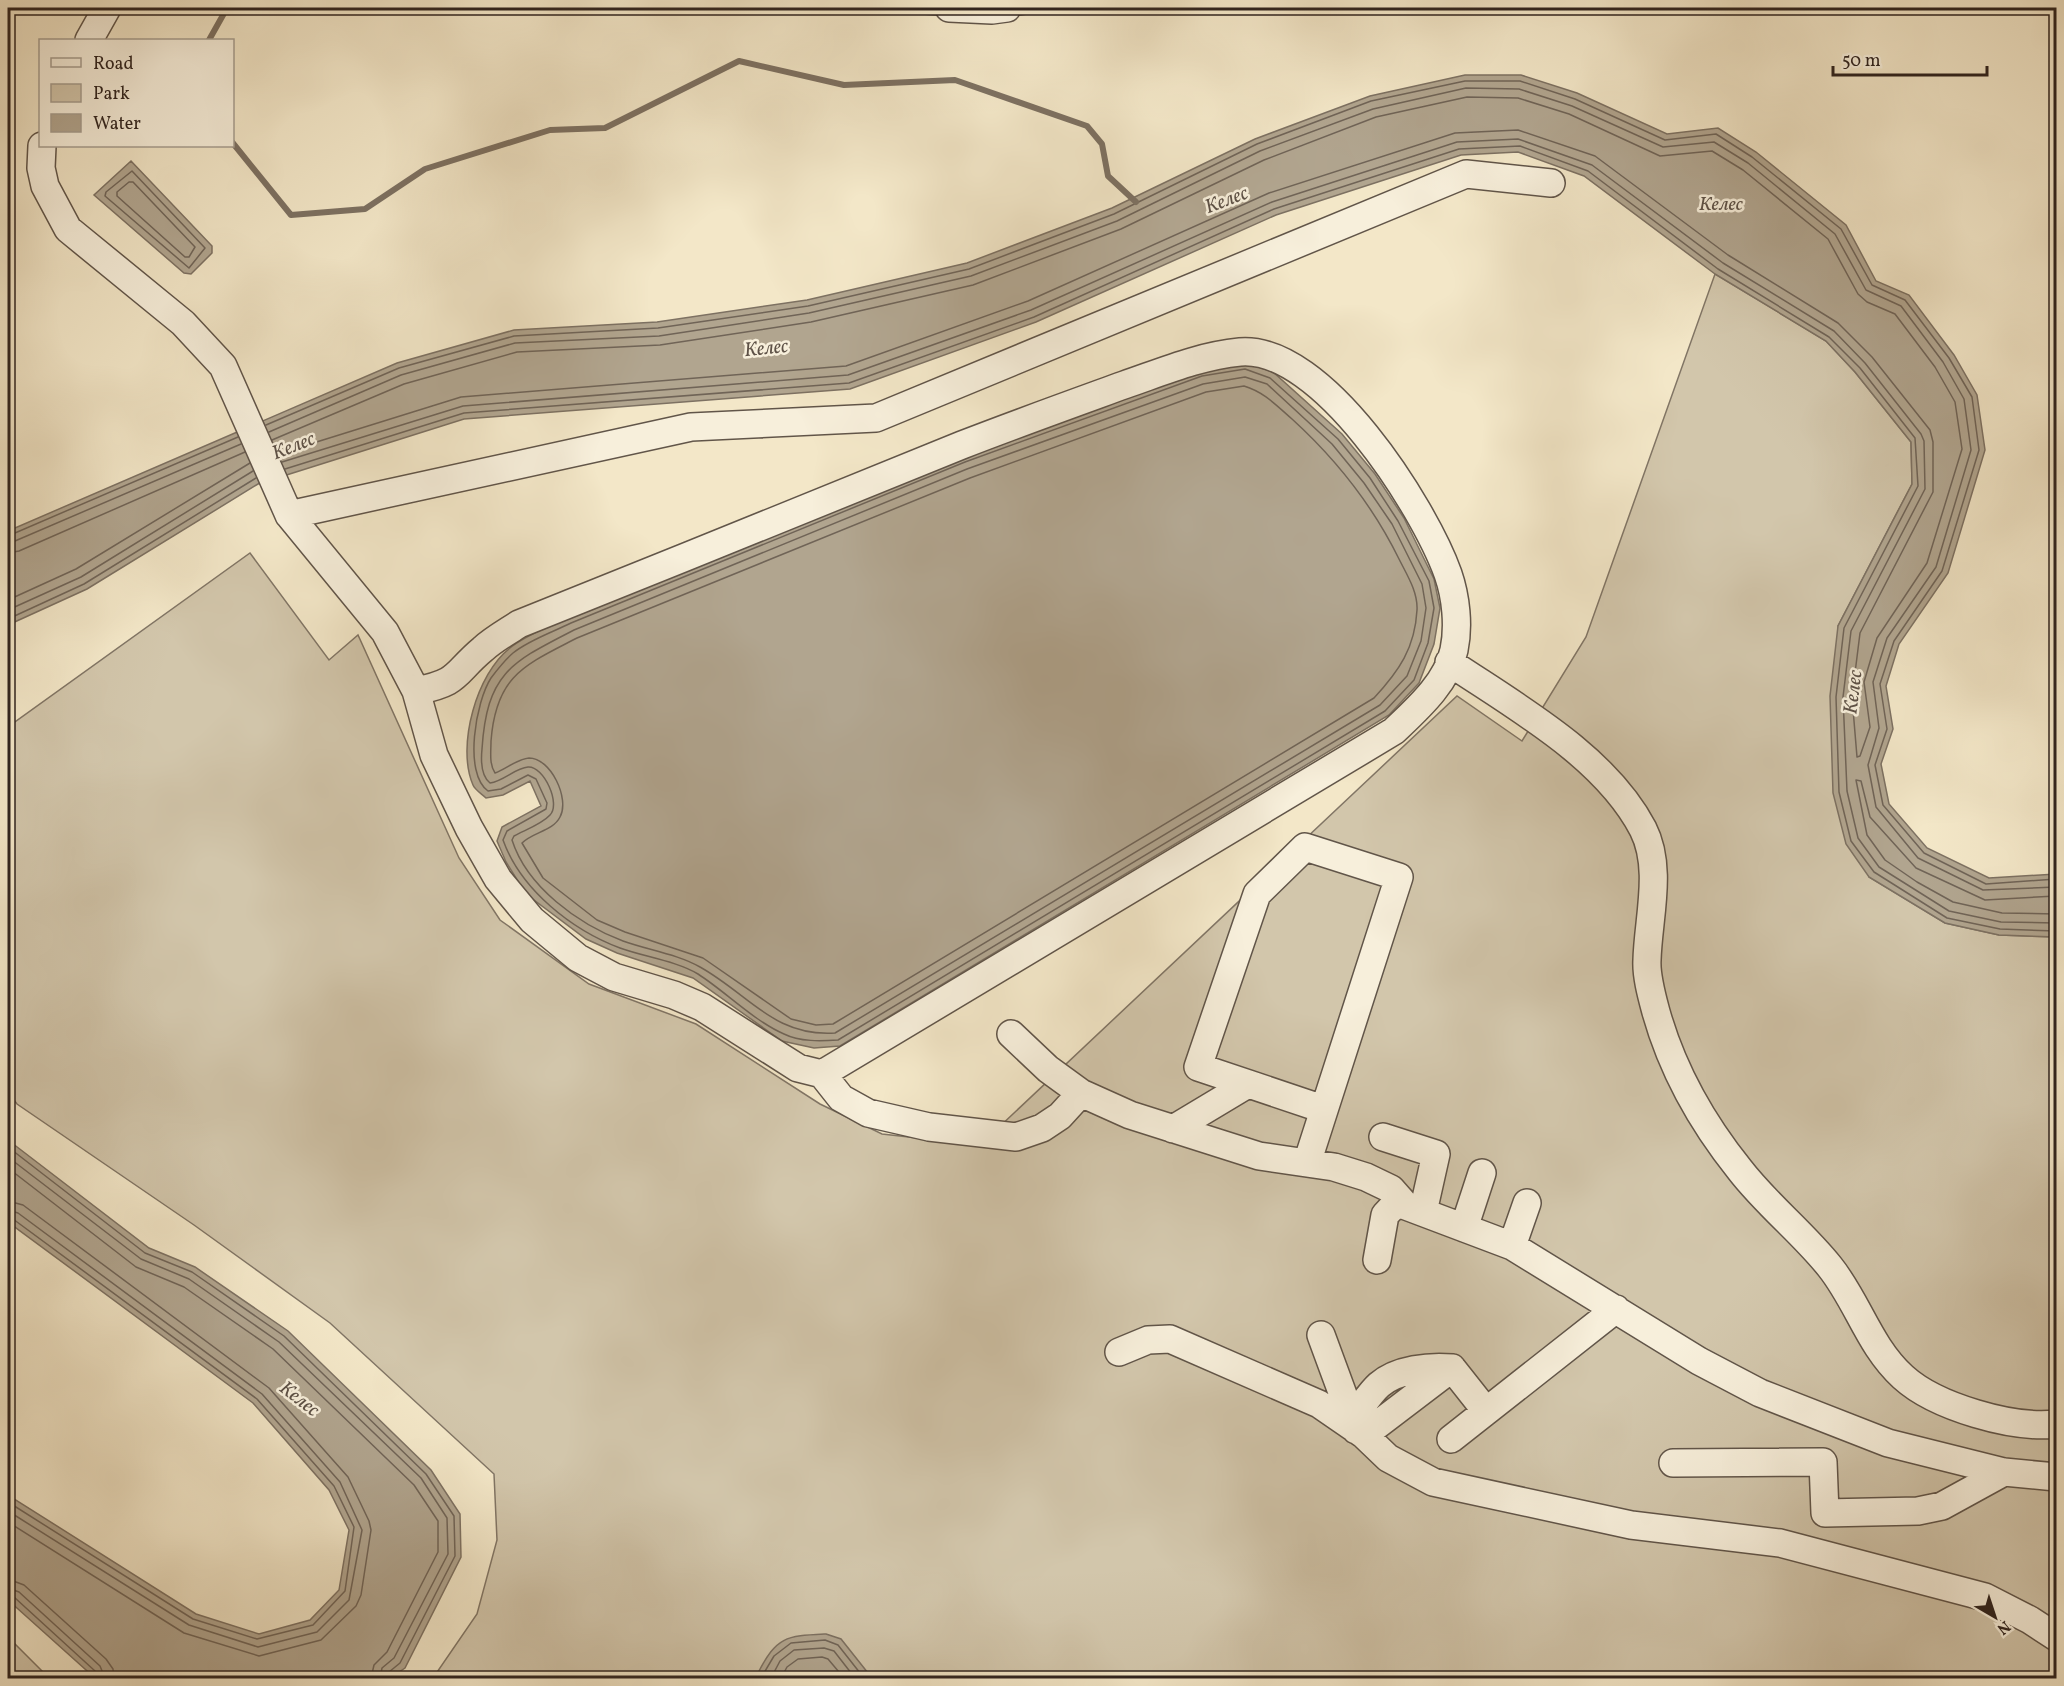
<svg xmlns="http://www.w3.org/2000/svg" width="2064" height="1686" font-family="Vollkorn,serif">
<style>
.green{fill:#d2c6ab;stroke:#817565;stroke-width:1.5}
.water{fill:#b1a58f;stroke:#7d7162;stroke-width:1.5}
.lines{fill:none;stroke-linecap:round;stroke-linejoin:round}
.shore{stroke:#706457;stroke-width:1.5}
.stream{stroke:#7d7162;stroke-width:6}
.minor-casing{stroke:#615549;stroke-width:30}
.minor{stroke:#f7efdb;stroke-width:27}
.labels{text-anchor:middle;stroke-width:5;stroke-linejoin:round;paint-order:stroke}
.water-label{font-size:20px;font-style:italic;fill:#5d5146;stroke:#f7efdb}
</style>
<rect width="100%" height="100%" fill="#f3e7c8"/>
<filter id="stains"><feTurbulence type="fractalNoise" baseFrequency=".00333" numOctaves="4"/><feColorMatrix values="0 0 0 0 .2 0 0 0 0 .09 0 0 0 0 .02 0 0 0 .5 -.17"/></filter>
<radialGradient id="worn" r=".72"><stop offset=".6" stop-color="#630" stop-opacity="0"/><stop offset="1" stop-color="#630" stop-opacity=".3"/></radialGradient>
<!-- green -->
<path class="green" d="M 832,8 L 1067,8 L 995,19 Z
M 1715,274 L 1826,341 L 1855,372 L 1911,442 L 1912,484 L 1838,626 L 1869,877 L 1945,923 L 1999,935 L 2056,937 L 2056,1678 L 433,1678 L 477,1614 L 497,1540 L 494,1474 L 330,1323 L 194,1225 L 17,1104 L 8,1092 L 8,727 L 250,553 L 329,660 L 358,635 L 459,858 L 500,920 L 589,984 L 696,1024 L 820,1104 L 882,1134 L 980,1145 L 1457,696 L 1522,741 L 1586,637 Z
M 8,1637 L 49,1678 L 8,1678 Z"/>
<!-- water -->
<path class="water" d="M 1465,75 L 1521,75 L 1577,93 L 1667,134 L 1718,128 L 1756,152 L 1846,225 L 1876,281 L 1909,295 L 1954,355 L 1977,395 L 1985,450 L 1948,573 L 1899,644 L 1886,686 L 1893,729 L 1881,764 L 1889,804 L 1927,848 L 1989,878 L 2056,874 L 2056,937 L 1999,935 L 1945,923 L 1869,877 L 1846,844 L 1833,793 L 1830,696 L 1838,626 L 1912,484 L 1911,442 L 1855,372 L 1826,341 L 1715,274 L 1584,176 L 1518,152 L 1461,155 L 1276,215 L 1036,322 L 850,389 L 464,419 L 258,484 L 87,589 L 8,625 L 8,531 L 397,363 L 514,330 L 657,322 L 807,300 L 967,263 L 1112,208 L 1255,139 L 1370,96 Z
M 131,161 L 212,246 L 212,253 L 191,274 L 184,273 L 94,195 Z
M 1246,363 L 1273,372 L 1342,434 L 1375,474 L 1404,518 L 1434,579 L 1440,608 L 1434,644 L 1419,683 L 1389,715 L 840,1046 L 814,1048 L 782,1041 L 693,978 L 617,953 L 586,939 L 526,894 L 506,862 L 497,841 L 502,827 L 541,806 L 530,781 L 503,795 L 486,798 C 482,794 475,790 473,785 C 456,746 477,673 510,648 C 526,635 549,627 568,617 L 962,457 L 1200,370 Z
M 8,1140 L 149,1248 L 195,1267 L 288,1331 L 431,1470 L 460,1514 L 461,1557 L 405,1668 L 390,1678 L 95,1678 L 8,1600 L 8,1495 L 196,1614 L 259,1634 L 310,1620 L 339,1590 L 349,1530 L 329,1490 L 253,1403 L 8,1222 Z
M 826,1634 L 841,1639 L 872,1678 L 737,1678 L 758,1673 C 777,1636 786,1636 826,1634 Z"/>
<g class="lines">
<!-- shore -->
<path class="shore" d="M 132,171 L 205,248 L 189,268 L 105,196 L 106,192 Z
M 129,182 L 133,182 L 195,247 L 189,257 L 185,257 L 117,196 L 117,192 Z
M 1245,369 L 1270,378 L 1338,439 L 1370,478 L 1398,521 L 1429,581 L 1434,608 L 1428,643 L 1414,680 L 1385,711 L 838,1040 C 821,1041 800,1042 784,1034 C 754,1021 726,992 698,974 C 676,961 645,957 620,948 C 572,930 521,890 503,840 L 507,831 L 546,809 L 547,803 L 536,779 L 528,775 L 501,789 L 488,791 C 463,773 476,701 491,678 C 497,670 506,659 513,653 C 529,640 553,632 571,623 L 965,462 L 1202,376 Z
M 1245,377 L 1267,384 L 1332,444 L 1364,483 L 1392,524 L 1422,584 L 1426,608 L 1421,641 L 1407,676 L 1380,705 L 835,1033 C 774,1037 750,995 700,967 C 677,954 648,950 623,941 C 578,924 527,887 512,840 L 514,836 C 525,830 542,824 550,815 C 561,804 544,766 528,767 C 515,768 504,781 490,783 C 481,776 481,759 482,749 C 487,672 512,662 574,630 L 967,469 L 1203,384 Z
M 1244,386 C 1264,392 1276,405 1292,419 C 1337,460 1372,504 1399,559 C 1407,575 1418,592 1417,610 C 1415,648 1399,671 1374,698 L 833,1024 L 816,1025 L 791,1019 L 703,958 L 625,932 L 597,920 L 543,878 L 522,843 C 533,832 553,831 560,817 C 570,799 551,758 529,758 C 517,759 506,769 495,773 C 489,764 491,752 491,741 C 496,675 525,665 577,638 L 970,478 L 1206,392 Z
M 266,425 L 399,368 L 514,336 L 658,328 L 808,306 L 969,269 L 1114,214 L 1257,144 L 1371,101 L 1465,81 L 1520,81 L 1575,99 L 1665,140 L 1716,134 L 1752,157 L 1841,229 L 1872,285 L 1905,300 L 1949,358 L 1972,397 L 1979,450 L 1942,571 L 1894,641 L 1880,684 L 1887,729 L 1875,765 L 1883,805 L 1924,853 L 1986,884 L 2056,879
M 269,432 L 401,375 L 515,343 L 659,336 L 809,313 L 971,276 L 1117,221 L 1260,151 L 1373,109 L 1466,88 L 1519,89 L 1572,106 L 1663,147 L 1714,142 L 1748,163 L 1835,234 L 1866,290 L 1901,306 L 1943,362 L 1964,399 L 1971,450 L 1936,567 L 1887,638 L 1873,682 L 1879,728 L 1868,765 L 1876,807 L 1918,858 L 1983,890 L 2056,887
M 272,440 L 404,384 L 517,352 L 660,345 L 811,322 L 973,285 L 1121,229 L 1264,160 L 1376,117 L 1467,97 L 1518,98 L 1569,114 L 1660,156 L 1712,151 L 1743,170 L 1828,239 L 1858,294 L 1867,302 L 1895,314 L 1935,367 L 1955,402 L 1962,449 L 1927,563 L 1877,638 L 1864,682 L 1870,727 L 1860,756 L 1857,757 L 1852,697 L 1860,633 L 1933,492 L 1933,442 L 1930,430 L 1872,357 L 1838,323 L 1728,255 L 1595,156 L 1518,130 L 1455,133 L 1269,193 L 1028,301 L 846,366 L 461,397 L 278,454
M 282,462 L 463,406 L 848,375 L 1031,310 L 1272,202 L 1457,142 L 1518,139 L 1592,165 L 1723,263 L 1834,331 L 1865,363 L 1921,434 L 1924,441 L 1925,489 L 1851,631 L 1843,697 L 1847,791 L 1858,838 L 1879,867 L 1949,911 L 2001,922 L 2056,923
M 285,469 L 464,413 L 849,383 L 1034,317 L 1274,209 L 1459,149 L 1520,146 L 1588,171 L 1718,269 L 1829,337 L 1860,368 L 1915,438 L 1918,486 L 1844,628 L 1836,697 L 1839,792 L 1851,841 L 1874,872 L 1947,918 L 2000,929 L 2056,931
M 8,536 L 238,437
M 8,544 L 241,444
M 8,553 L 19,551 L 245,452
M 8,600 L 76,569 L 250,463
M 8,610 L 81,577 L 253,471
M 8,619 L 84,584 L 256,478
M 2056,896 L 1985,900 L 1916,868 L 1870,817 L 1861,781 L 1856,780 L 1867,835 L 1885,860 L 1917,882 L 1953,902 L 2002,913 L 2056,914
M 8,1147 L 145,1253 L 192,1272 L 284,1336 L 426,1474 L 454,1516 L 455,1556 L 400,1663 L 389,1672 L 387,1678
M 8,1157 L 141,1259 L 189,1279 L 279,1342 L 421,1478 L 447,1518 L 448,1554 L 394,1658 L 382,1668 L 380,1678
M 8,1168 L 136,1267 L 184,1287 L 273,1349 L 414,1485 L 438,1521 L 438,1552 L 387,1652 L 374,1665 L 371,1678
M 8,1201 L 23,1205 L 269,1388 L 348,1477 L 369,1521 L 371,1530 L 361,1595 L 356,1606 L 321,1640 L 259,1656 L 184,1633 L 8,1522
M 8,1210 L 18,1213 L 262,1394 L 340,1482 L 362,1530 L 349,1600 L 317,1632 L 258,1647 L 189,1625 L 8,1511
M 8,1217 L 13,1219 L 257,1399 L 334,1486 L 354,1527 L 345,1591 L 313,1625 L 257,1639 L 193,1619 L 8,1502
M 8,1579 L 24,1585 L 106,1659 L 113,1669 L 114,1678
M 8,1588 L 19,1592 L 100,1666 L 105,1678
M 8,1596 L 14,1597 L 95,1671 L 98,1678
M 761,1678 L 774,1656 L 791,1643 L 825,1640 L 838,1645 L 864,1678
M 771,1678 L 780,1661 L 794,1650 L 824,1648 L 834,1651 L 855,1678
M 781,1678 L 787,1667 L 798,1659 L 822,1657 L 828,1659 L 844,1678"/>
<!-- stream -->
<path class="stream" d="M 209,40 L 227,8
M 232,142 L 291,215 L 365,209 L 425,169 L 550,130 L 605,128 L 739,61 L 844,85 L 955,80 L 1087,126 L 1102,144 L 1108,176 L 1136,202"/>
<defs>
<path id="minor" d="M 949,8 L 992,10 L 1007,8
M 89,40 L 107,8
M 42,146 L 41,168 L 45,186 L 68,229 L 183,323 L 223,366 L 289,515 L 385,632 L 416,691 L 434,755 L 469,828 L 498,879 L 532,920 L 578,958 L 614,977 L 674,995 L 702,1007 L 798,1068 L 822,1074 L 841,1098 L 868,1113 L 929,1127 L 1016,1137 L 1042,1128 L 1060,1116 L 1081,1093
M 289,515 L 691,427 L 876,418 L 1466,174 L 1551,183
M 1449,662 C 1516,707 1605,756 1643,829 C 1663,868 1648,919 1647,960 C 1646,976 1652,997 1656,1012 C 1672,1069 1703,1124 1740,1170 C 1767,1205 1803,1233 1830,1267 C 1858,1302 1869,1346 1903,1377 C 1936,1407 2013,1429 2056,1424
M 416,691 C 461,682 453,674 483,649 C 494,639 507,632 519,624 C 667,565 814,505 962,445 C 1016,424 1069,405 1124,385 C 1162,372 1199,356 1240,352 C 1322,345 1424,507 1448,574 C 1456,597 1459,626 1454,650 C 1447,683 1417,709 1394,731 L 822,1074
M 1011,1034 L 1048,1069 L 1081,1093 L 1130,1115 L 1259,1156 L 1334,1167 L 1366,1177 L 1391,1189 L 1406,1206 L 1512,1246 L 1699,1361 L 1760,1393 L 1888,1443 L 2004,1472 L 2056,1477
M 1173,1129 L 1248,1084
M 1383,1137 L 1436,1154 L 1423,1212
M 1307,1163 L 1399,877 L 1305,847 L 1257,894 L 1198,1067 L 1323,1109
M 1464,1228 L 1482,1173
M 1512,1246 L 1527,1203
M 1377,1260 L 1385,1215 L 1400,1199
M 1321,1335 L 1356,1430
M 1119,1352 L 1148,1340 L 1170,1339 L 1319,1404 L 1364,1435 L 1388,1458 L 1433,1482 L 1631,1525 L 1780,1543 L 1985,1597 L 2030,1620 L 2056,1637
M 1352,1418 C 1361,1408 1369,1394 1379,1385 C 1397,1369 1430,1366 1452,1368
M 1364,1435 L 1452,1368 L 1486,1411
M 1451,1439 L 1616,1309
M 1673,1463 L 1823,1462 L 1825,1513 L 1918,1511 L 1942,1506 L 2004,1472"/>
</defs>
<!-- minor casing -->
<use href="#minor" class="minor-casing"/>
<!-- minor -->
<use href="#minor" class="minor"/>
</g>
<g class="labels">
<!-- water labels -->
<g class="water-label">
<text transform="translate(1226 199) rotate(-21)" y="7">Келес</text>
<text x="1721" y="210">Келес</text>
<text transform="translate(766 347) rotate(-6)" y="7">Келес</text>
<text transform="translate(293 445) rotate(-22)" y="7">Келес</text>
<text transform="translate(1852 692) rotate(-83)" y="7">Келес</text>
<text transform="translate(300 1398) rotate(38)" y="7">Келес</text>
</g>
</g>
<!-- margin -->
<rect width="2064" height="1686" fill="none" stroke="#f3e7c8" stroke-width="30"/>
<rect x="9" y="9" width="2046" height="1668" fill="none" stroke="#30241f" stroke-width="3"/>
<rect x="15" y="15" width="2034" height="1656" fill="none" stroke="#30241f" stroke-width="1.5"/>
<!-- legend -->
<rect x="39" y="39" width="195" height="108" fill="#f7efdb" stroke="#a79e90" stroke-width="1.5"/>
<rect x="51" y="58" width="30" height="9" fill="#f7efdb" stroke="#a79e90" stroke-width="1.5"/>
<text x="93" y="69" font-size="18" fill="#30241f">Road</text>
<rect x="51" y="84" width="30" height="18" fill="#d2c6ab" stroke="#a79e90" stroke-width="1.5"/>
<text x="93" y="99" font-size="18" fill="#30241f">Park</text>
<rect x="51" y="114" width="30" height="18" fill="#b1a58f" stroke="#a79e90" stroke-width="1.5"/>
<text x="93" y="129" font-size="18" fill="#30241f">Water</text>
<!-- north arrow -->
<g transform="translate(1995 1617) rotate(141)" stroke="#f7efdb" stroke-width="4.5" paint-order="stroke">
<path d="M0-4.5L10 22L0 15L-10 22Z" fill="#30241f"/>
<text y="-9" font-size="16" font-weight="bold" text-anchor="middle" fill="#30241f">N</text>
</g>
<!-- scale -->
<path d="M1833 66v9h154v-9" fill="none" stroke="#30241f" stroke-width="3"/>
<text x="1842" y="66" font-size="18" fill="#30241f" stroke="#f7efdb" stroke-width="4.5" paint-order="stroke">50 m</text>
<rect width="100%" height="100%" filter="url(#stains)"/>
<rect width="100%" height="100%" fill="url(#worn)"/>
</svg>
